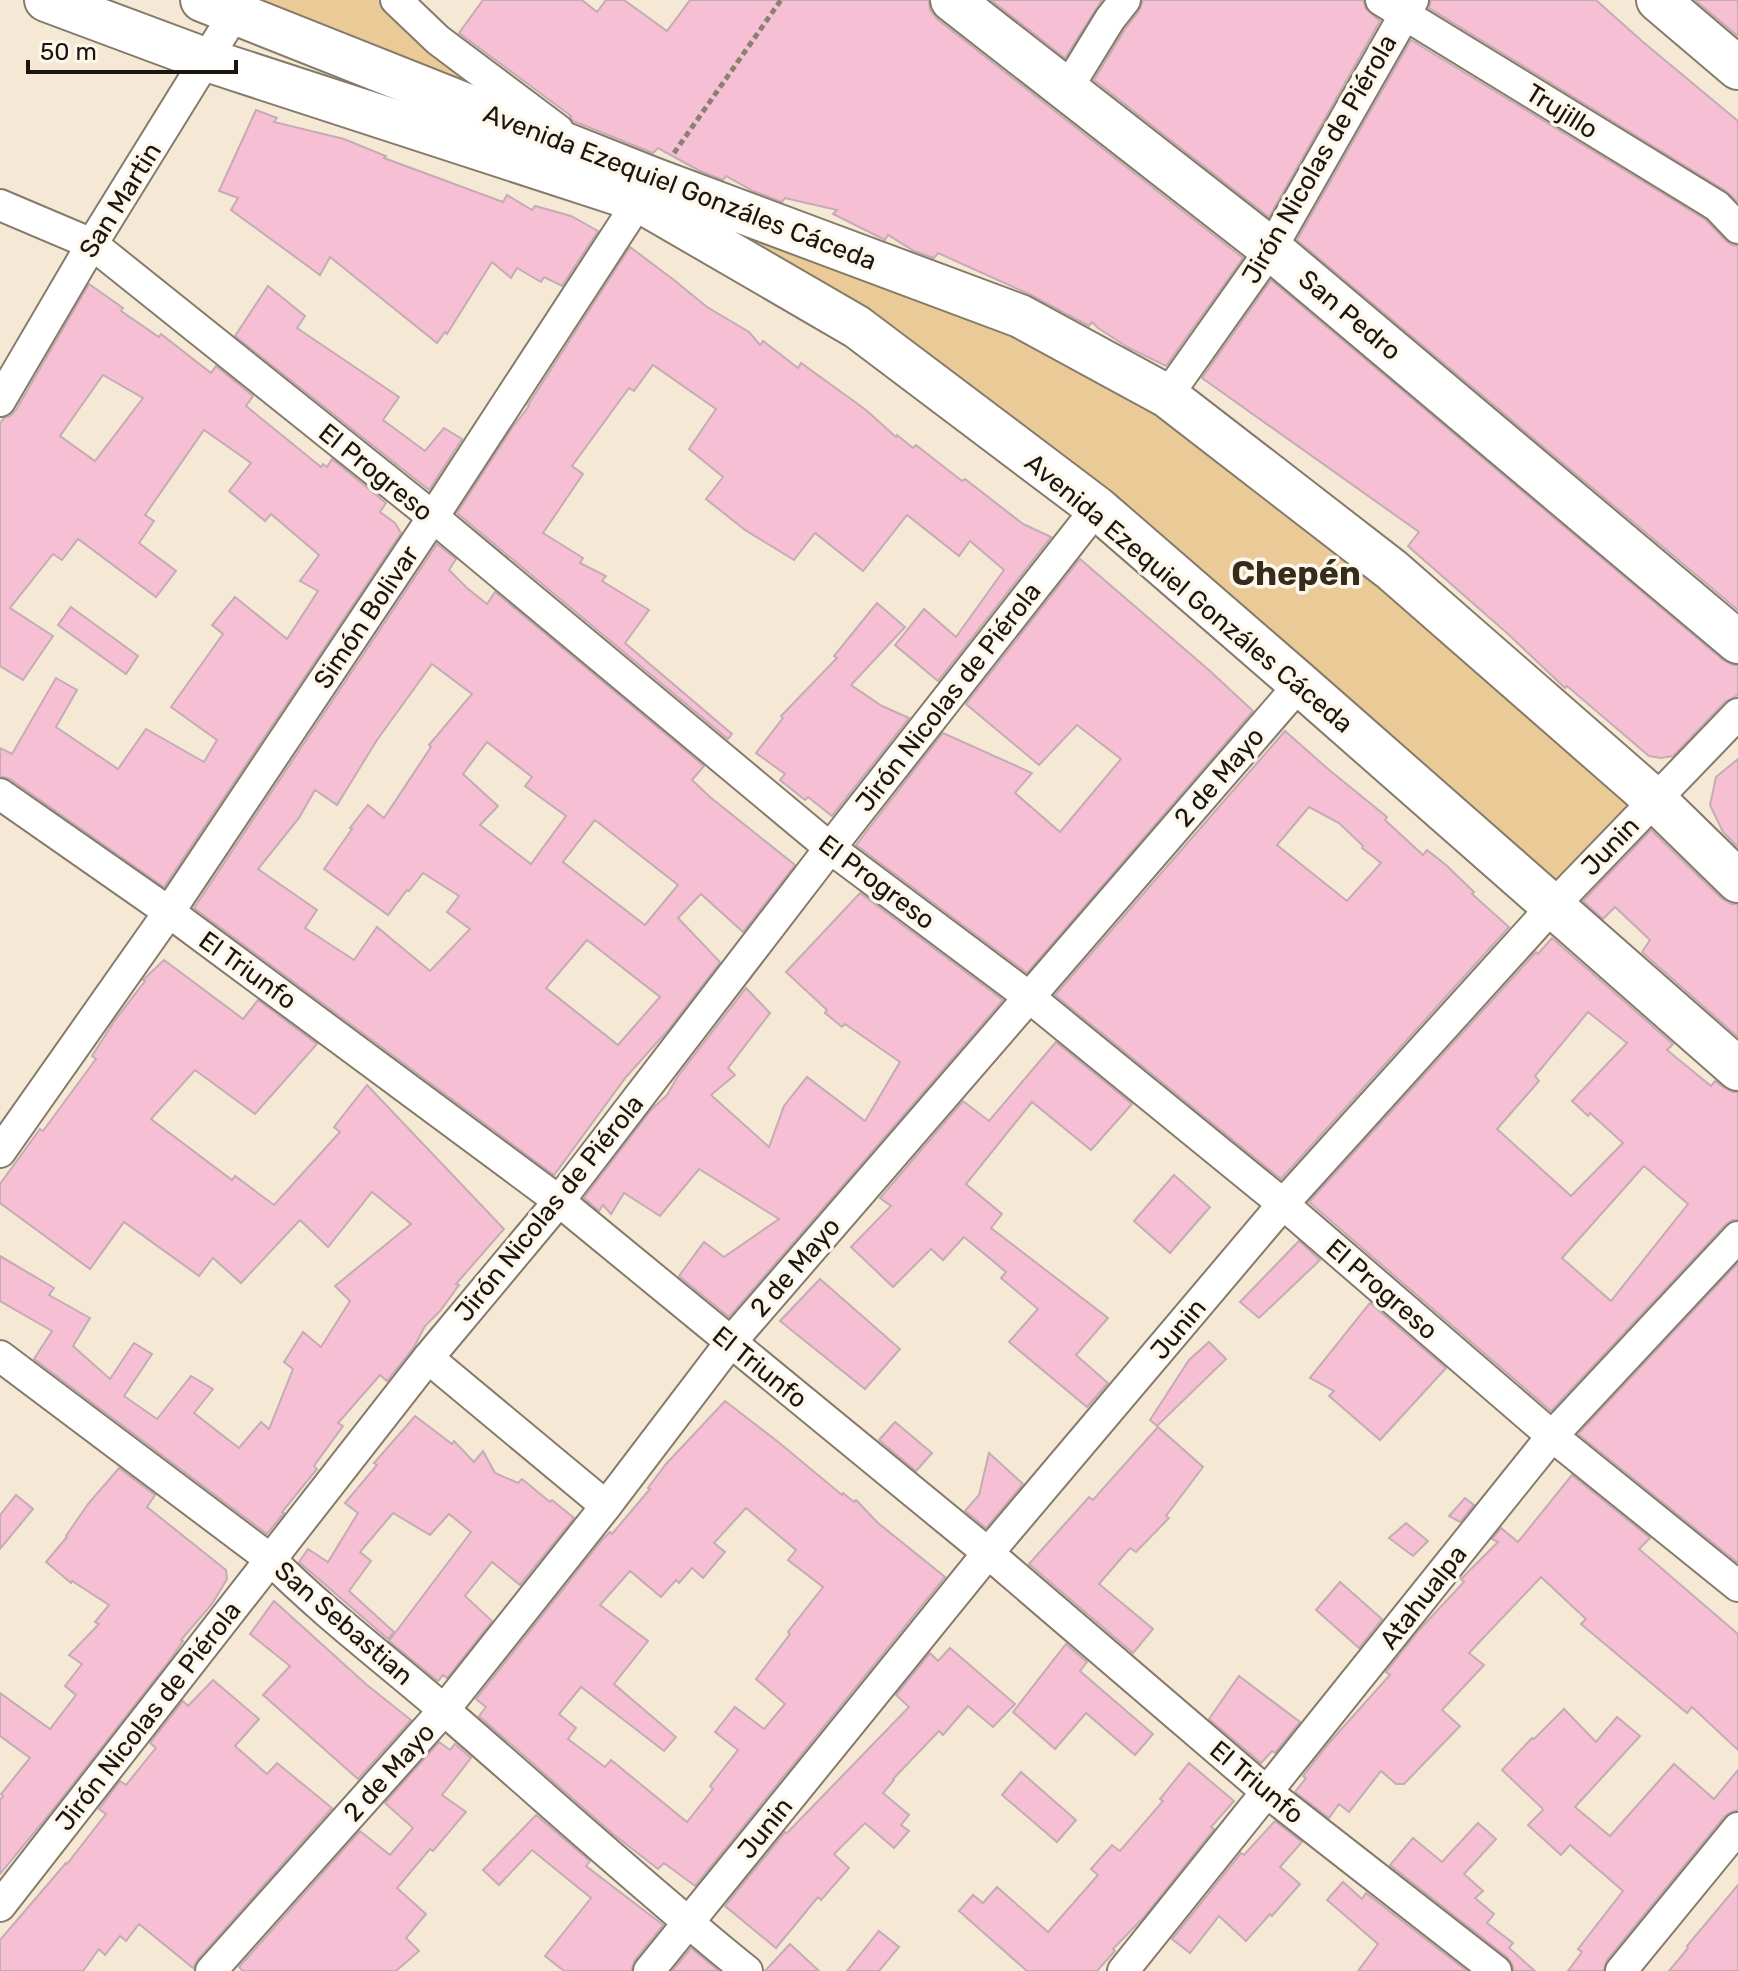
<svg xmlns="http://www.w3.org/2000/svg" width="1738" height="1971" viewBox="0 0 1738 1971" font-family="Rubik,sans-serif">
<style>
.green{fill:#eacb97}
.building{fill:#f7bfd3;stroke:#c4acb4;stroke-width:2;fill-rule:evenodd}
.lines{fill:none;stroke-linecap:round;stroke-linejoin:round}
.street-casing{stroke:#867b6a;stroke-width:34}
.secondary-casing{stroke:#867b6a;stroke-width:46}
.path{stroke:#898173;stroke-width:5;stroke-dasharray:6 4;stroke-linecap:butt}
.street{stroke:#fff;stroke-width:30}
.secondary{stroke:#fff;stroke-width:42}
.labels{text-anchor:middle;stroke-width:7;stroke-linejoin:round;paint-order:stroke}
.street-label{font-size:26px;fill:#1a160f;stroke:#fef7eb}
.district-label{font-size:34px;font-weight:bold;fill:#352c1c;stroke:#fef7eb}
</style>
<rect width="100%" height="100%" fill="#f5e9d5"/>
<g class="green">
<path d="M246 0H378L567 142Z"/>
<path d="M653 179 1167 396 1655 800 1552 907 1300 684Z"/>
</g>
<g class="building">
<path d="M483 0H582L597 12 606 0H624L667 31 690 0H929L930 10 937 19 1243 258 1166 366 1129 348 1098 328 1092 322 1089 326 1031 295 938 253 934 258 914 251 888 235 885 240 833 214 837 210 785 198 782 202 753 191 726 176 723 180 698 170 658 148 653 153 573 121 570 117 571 116 459 33Z"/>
<path d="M991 0H1102L1065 58Z"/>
<path d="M1143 0H1363L1366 9 1380 21 1269 217 1094 80 1125 29 1139 11Z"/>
<path d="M1431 0H1596L1643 42 1738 121V202L1726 191 1429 8Z"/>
<path d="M1695 0H1738V36Z"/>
<path d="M1411 40 1706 220 1726 241 1732 245 1738 246V610L1297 240Z"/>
<path d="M256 110 277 118 274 122 344 139 386 156 384 158 503 202 507 195 532 210 535 206 571 216 598 231 562 286 544 277 541 282 517 268 511 278 492 262 447 334 445 332 437 343 330 257 320 275 231 210 238 198 219 191Z"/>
<path d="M630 247 674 280 707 307 749 332 760 345 763 341 798 368 801 363 866 410 896 437 897 435 913 448 916 445 962 481 965 479 1023 524 1051 537 938 681 895 645 924 609 956 637 1004 570 970 541 959 556 907 515 863 571 815 533 794 560 745 530 706 499 723 477 689 449 716 409 653 365 634 391 629 388 572 466 583 474 543 533 583 558 580 563 606 576 602 581 649 610 625 643 732 734 728 739 457 513 512 428 529 406 528 405Z"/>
<path d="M1271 280 1723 660 1733 665H1738V695L1725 702 1673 756 1661 758 1649 756 1567 686 1565 688 1508 634 1408 546 1419 532 1202 378Z"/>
<path d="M89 284 123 308 121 311 159 337 161 334 211 373 216 366 253 396 246 406 321 467 323 464 327 467 332 459 386 503 380 512 395 523 401 533 164 887 10 779 0 776V748L12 754 56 678 77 690 56 727 118 769 146 729 204 762 217 740 171 707 223 634 212 625 235 597 287 639 318 591 300 581 319 555 271 514 265 521 229 491 251 463 204 430 145 515 154 521 139 543 176 571 156 597 78 539 62 560 53 554 10 608 53 636 23 680 0 666V423L4 418 10 416 16 410ZM103 375 143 398 95 461 60 436Z"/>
<path d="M268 286 305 316 297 328 399 397 383 420 425 451 444 428 462 439 429 490 235 336Z"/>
<path d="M437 544 456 559 449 570 467 588 487 604 495 592 704 766 692 780 710 797 795 865 743 932 701 894 678 918 720 962 669 1029 626 1077 554 1175 194 908ZM432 664 472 694 429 745 431 747 384 818 368 805 350 828 352 829 324 869 388 915 407 890 409 891 423 873 459 896 447 912 470 929 430 971 377 927 354 960 305 928 317 910 258 869 299 818 315 790 337 805 377 740ZM487 742 532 777 525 786 566 816 531 864 480 825 498 806 463 774ZM595 820 678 885 645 925 563 862ZM587 940 660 997 618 1045 546 988Z"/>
<path d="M1080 559 1210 671 1253 711 1027 973 856 845 943 733 1032 773 1015 793 1060 832 1121 759 1077 725 1039 765 966 704Z"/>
<path d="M877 603 905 627 851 685 882 706 909 718 832 816 808 797 805 800 780 780 785 774 756 753 783 718 781 716 837 658 834 656Z"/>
<path d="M71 607 138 656 126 674 58 625Z"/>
<path d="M1285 731 1328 769 1387 817 1385 820 1423 855 1427 850 1446 865 1474 892 1472 894 1509 927 1281 1179 1055 995ZM1309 807 1339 823 1363 846 1362 848 1381 863 1347 901 1277 845Z"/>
<path d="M1738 759V847L1723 832 1710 805 1716 777Z"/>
<path d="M1651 830 1721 898 1731 904H1738V1037L1642 952 1650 940 1615 907 1603 919 1583 901Z"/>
<path d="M860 893 1003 1000 729 1317 679 1276 704 1242 724 1257 779 1219 699 1169 660 1216 624 1193 611 1214 603 1205 599 1211 584 1198 651 1110 667 1095 678 1076 746 988 770 1013 728 1068 735 1075 711 1095 769 1147 784 1106 807 1077 865 1121 900 1062 845 1024 842 1027 825 1013 827 1010 786 972Z"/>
<path d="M1552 938 1673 1044 1667 1050 1711 1086 1715 1081 1723 1087 1733 1092H1738V1220H1732L1725 1225 1551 1411 1309 1202 1536 952 1538 954ZM1588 1012 1627 1043 1572 1101 1588 1116 1590 1113 1623 1143 1571 1196 1497 1129 1539 1081 1535 1076ZM1644 1166 1688 1204 1611 1301 1562 1258Z"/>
<path d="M164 960 243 1019 258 1000 317 1044 255 1114 195 1070 151 1119 232 1180 235 1176 274 1205 340 1132 334 1127 367 1085 504 1229 456 1284 459 1285 440 1311 425 1326 414 1347 387 1381 380 1375 338 1423 343 1426 314 1466 317 1469 282 1512 284 1513 267 1534 34 1359 52 1331 0 1301V1256L54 1288 49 1295 90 1318 73 1346 110 1379 134 1343 152 1354 124 1396 157 1419 191 1376 213 1389 194 1413 239 1448 261 1422 269 1429 293 1369 284 1362 303 1332 321 1347 350 1301 335 1286 411 1224 372 1192 328 1247 300 1220 241 1283 213 1258 199 1276 124 1222 90 1269 0 1203V1184L40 1129 43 1131 96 1059 92 1056 115 1020 145 981 143 980Z"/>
<path d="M1056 1042 1132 1104 1091 1150 1032 1102 966 1184 1002 1214 991 1228 1108 1318 1076 1355 1108 1383 1087 1407 1009 1342 1038 1309 1001 1278 1006 1272 964 1237 943 1260 931 1249 893 1287 851 1247 891 1206 880 1198 963 1101 989 1121Z"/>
<path d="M1174 1175 1210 1207 1170 1253 1134 1221Z"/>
<path d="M1299 1241 1320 1260 1259 1318 1240 1302Z"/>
<path d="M1738 1263V1563L1578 1434Z"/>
<path d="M820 1279 900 1349 865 1389 780 1321Z"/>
<path d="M1370 1303 1446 1368 1380 1440 1329 1396 1334 1391 1310 1378Z"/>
<path d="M1209 1342 1226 1359 1157 1426 1150 1420 1189 1360Z"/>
<path d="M725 1401 777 1441 842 1495 843 1493 854 1502 856 1500 878 1523 945 1577 695 1886 664 1863 658 1869 613 1834 479 1716 486 1707 476 1699 602 1540 610 1532 612 1534 650 1489 648 1488 666 1464ZM746 1508 796 1550 788 1560 823 1587 788 1632 790 1634 756 1679 785 1704 764 1729 735 1707 715 1732 738 1750 710 1786 713 1789 687 1822 611 1760 605 1767 568 1739 576 1728 559 1714 581 1687 664 1751 676 1737 614 1684 648 1641 600 1605 630 1571 661 1597 676 1580 679 1583 692 1568 703 1578 725 1552 714 1543Z"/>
<path d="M415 1416 452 1444 454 1441 474 1462 483 1451 495 1473 518 1483 522 1479 550 1502 552 1500 574 1518 520 1585 492 1562 465 1596 492 1621 447 1678 443 1675 438 1681 389 1641 471 1532 449 1514 430 1535 393 1513 360 1552 371 1561 349 1591 394 1632 388 1639 299 1562 308 1549 328 1562 358 1513 345 1503 377 1465 374 1463Z"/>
<path d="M895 1422 932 1453 916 1471 879 1440Z"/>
<path d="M1158 1427 1203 1467 1166 1516 1169 1518 1136 1552 1130 1548 1099 1584 1153 1629 1133 1653 1029 1564 1089 1497 1093 1500Z"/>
<path d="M989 1453 1023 1484 986 1528 965 1511 979 1495Z"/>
<path d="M119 1468 155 1495 147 1507 226 1570 227 1579 212 1604 181 1640 183 1641 169 1661 47 1817 0 1874V1800L3 1796 1 1794 30 1758 0 1736V1693L50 1729 76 1695 65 1686 82 1664 69 1655 99 1624 95 1622 109 1605 72 1581 71 1583 46 1562 67 1537 66 1536 88 1504Z"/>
<path d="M1572 1475 1650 1538 1639 1549 1738 1634V1750L1692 1707 1687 1713 1581 1624 1586 1619 1541 1577 1469 1653 1484 1665 1442 1710 1460 1726 1404 1784H1396L1381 1771 1349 1812 1339 1804 1329 1818 1295 1792 1306 1778 1303 1776 1329 1743 1390 1675 1386 1672 1419 1630 1464 1582 1461 1579 1498 1542 1492 1539 1501 1528 1518 1542Z"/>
<path d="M16 1495 33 1509 0 1549V1515Z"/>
<path d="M1465 1498 1474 1505 1460 1522 1449 1516Z"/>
<path d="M1406 1523 1428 1541 1413 1556 1389 1538Z"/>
<path d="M1340 1582 1382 1619 1359 1648 1316 1610Z"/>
<path d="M274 1601 367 1685 411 1720 358 1779 263 1695 290 1666 250 1634Z"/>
<path d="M1066 1644 1087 1662 1080 1671 1153 1734 1135 1755 1086 1713 1055 1749 1013 1712Z"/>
<path d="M950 1648 1015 1704 993 1727 968 1706 943 1735 939 1731 893 1779 894 1780 883 1793 909 1815 901 1825 909 1831 894 1848 865 1823 834 1854 849 1868 821 1900 818 1897 776 1948 725 1906 785 1832 787 1833 909 1707 896 1695 930 1653 938 1661Z"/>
<path d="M1239 1676 1300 1722 1275 1753 1272 1751 1261 1763 1209 1719Z"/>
<path d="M213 1680 259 1719 235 1746 267 1774 277 1763 332 1808 198 1959 193 1968 139 1924 126 1941 120 1936 105 1955 99 1949 83 1971H0V1940L66 1863 67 1864 106 1814 99 1809 120 1781 126 1785 156 1748 150 1743 183 1701 188 1706Z"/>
<path d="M1564 1709 1596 1742 1617 1717 1640 1736 1575 1807 1610 1836 1674 1764 1714 1799 1738 1770V1810L1731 1812 1724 1817 1607 1960 1603 1971H1568L1582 1952 1578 1949 1623 1891 1570 1845 1561 1855 1528 1825 1543 1810 1542 1808 1502 1770 1532 1738 1534 1739Z"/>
<path d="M439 1742 450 1750 455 1744 471 1758 442 1795 466 1812 433 1851 430 1849 397 1888 426 1914 406 1938 419 1951 396 1971H243L239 1967 360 1831 390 1855 413 1828 385 1803Z"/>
<path d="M1189 1763 1234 1801 1211 1827 1214 1829 1143 1918 1113 1949 1115 1951 1097 1971H1027L959 1911 973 1895 983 1903 997 1887 1048 1932 1098 1875 1091 1869 1112 1845 1120 1851 1163 1801 1160 1799Z"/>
<path d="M1021 1772 1076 1820 1057 1842 1002 1795Z"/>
<path d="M536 1815 590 1861 586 1866 663 1925 635 1960 631 1971H564L545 1956 591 1898 532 1850 499 1885 483 1870Z"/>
<path d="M1275 1821 1302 1842 1280 1867 1300 1884 1272 1916 1270 1914 1246 1941 1219 1916 1190 1953 1172 1939 1241 1853 1244 1855Z"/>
<path d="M1478 1823 1496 1839 1464 1874 1483 1891 1475 1898 1494 1914 1487 1923 1513 1943 1509 1948 1535 1971H1514L1512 1964 1507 1957 1390 1865 1413 1838 1442 1862Z"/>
<path d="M1343 1882 1362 1899 1366 1893 1467 1971H1358L1378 1944 1327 1900Z"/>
<path d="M1738 1885V1971H1669L1688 1948 1687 1946Z"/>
<path d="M879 1931 899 1947 879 1971H847Z"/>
<path d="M790 1944 819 1971H765Z"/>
<path d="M691 1948 697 1953 719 1971H672Z"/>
</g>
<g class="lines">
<g class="street-casing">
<g id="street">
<path d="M396 0 438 40 558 130"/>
<path d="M1381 0 1717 206 1738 228"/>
<path d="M1067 89 1110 19 1125 0"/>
<path d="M0 205 92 244 433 517 830 848 1029 997 1283 1204 1552 1436 1738 1586"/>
<path d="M1167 396 1271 249 1413 0"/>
<path d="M0 401 92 244 243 0"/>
<path d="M0 794 169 912 559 1201 988 1553 1268 1793 1496 1971"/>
<path d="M0 1152 169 912 433 517 650 184"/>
<path d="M0 1356 270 1559C324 1613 386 1660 444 1710 545 1797 643 1887 747 1971"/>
<path d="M428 1358 606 1506"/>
<path d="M0 1906 428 1358 559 1201 830 848 1097 508"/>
<path d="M211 1971 444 1710 606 1506 730 1343 1300 684"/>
<path d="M649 1971 988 1553 1283 1204 1552 907 1738 714"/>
<path d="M1123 1971 1552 1436 1738 1237"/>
<path d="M1621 1971 1738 1828"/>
</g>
</g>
<g class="secondary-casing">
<g id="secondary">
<path d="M46 0 207 60 640 201 857 327 1097 508 1300 684 1738 1069"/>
<path d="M202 0 653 179 1020 316 1167 396 1392 570 1655 800 1738 881"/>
<path d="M952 0 1271 249 1738 642"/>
<path d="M1658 0 1738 68"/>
</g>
</g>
<path class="path" d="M674 153 781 0"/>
<use href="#street" class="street"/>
<use href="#secondary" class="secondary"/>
</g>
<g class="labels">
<g class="street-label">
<text transform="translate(1562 111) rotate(32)" y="9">Trujillo</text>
<text transform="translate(1319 159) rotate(-60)" y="9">Jirón Nicolas de Piérola</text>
<text transform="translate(680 187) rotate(21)" y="9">Avenida Ezequiel Gonzáles Cáceda</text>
<text transform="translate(120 200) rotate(-58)" y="9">San Martin</text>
<text transform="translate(1350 315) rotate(40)" y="9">San Pedro</text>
<text transform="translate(376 472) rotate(39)" y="9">El Progreso</text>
<text transform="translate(1189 593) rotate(40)" y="9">Avenida Ezequiel Gonzáles Cáceda</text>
<text transform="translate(366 617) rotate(-56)" y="9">Simón Bolivar</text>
<text transform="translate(948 697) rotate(-52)" y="9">Jirón Nicolas de Piérola</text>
<text transform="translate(1219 777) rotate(-49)" y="9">2 de Mayo</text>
<text transform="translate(1610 846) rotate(-46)" y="9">Junin</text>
<text transform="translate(877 882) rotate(37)" y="9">El Progreso</text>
<text transform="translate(248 970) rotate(36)" y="9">El Triunfo</text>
<text transform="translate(549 1208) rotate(-51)" y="9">Jirón Nicolas de Piérola</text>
<text transform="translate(795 1267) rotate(-49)" y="9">2 de Mayo</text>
<text transform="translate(1382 1289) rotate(41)" y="9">El Progreso</text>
<text transform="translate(1178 1329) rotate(-50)" y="9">Junin</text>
<text transform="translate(760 1367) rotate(39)" y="9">El Triunfo</text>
<text transform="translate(1423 1597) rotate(-52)" y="9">Atahualpa</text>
<text transform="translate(344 1623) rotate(41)" y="9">San Sebastian</text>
<text transform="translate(148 1716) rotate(-52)" y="9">Jirón Nicolas de Piérola</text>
<text transform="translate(389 1772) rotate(-48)" y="9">2 de Mayo</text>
<text transform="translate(1257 1782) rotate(40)" y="9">El Triunfo</text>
<text transform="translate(765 1828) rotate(-51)" y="9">Junin</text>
</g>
<g class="district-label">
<text x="1296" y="585">Chepén</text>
</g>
</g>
<path d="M28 60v12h208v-12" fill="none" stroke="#1a160f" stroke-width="4"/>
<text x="40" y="60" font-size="24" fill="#1a160f" stroke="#fef7eb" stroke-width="6" paint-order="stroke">50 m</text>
</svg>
